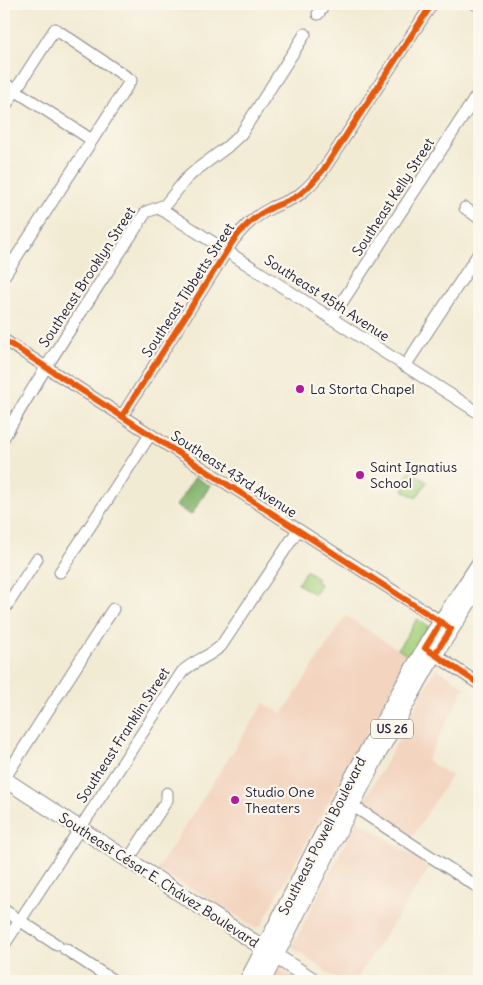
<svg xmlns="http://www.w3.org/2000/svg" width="483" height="985" viewBox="0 0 483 985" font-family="Delius,sans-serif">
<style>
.built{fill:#f3d4bf}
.green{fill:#a7d380;stroke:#647a5e}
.forest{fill:#85b56e;stroke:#546c54}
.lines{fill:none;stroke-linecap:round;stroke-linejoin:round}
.minor-casing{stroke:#8a8688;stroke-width:13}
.major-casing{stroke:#8a8688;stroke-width:17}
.minor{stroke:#fff;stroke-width:11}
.major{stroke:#fff;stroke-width:15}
.cycleway-casing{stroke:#fbf7ec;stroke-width:9}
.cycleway{stroke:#e8590c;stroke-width:6}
.poi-dot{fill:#b5179e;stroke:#fbf7ec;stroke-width:2}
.labels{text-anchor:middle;stroke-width:4.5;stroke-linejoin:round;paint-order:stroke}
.shield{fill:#fbf7ec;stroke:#636270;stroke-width:1}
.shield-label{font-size:12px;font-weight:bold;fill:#22223b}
.street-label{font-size:14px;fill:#22223b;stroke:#fbf7ec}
.poi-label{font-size:14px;fill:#22223b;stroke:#fbf7ec;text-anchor:start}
</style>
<rect width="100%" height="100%" fill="#fbf7ec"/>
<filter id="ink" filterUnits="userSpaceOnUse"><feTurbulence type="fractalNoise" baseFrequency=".02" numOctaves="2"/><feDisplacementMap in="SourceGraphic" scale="10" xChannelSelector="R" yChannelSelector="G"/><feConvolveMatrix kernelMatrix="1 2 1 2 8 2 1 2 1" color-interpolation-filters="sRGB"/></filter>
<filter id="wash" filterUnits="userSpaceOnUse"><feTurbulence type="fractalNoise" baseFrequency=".0096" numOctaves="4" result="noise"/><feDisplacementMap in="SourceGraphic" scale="20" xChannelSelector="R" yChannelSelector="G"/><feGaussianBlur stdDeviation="1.12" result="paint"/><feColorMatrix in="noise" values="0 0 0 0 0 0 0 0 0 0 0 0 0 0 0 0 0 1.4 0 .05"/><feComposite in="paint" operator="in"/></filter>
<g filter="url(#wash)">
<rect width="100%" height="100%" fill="#f2ebd4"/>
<g class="built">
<path d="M346 616 410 657 374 720 282 886 262 925 255 928 209 898 157 870 264 703 282 714Z"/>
<path d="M436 668 465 687 427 760 451 776 413 836 363 803 398 741Z"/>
<path d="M357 820 430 867 355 981H339L292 947Z"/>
<path d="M277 967 299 981H270Z"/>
</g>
<g class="green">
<path d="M410 471 427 482 416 498 404 491 403 482Z"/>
<path d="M306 570 318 578 316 581 320 584 314 594 298 584Z"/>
<path d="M417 619 429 627 410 657 398 649Z"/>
</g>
<path class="forest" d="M195 477 210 486 191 515 176 506Z"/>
</g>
<g filter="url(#ink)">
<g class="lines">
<g class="minor-casing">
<g id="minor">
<path d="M475 4 479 6"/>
<path d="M318 14 325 4"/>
<path d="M4 83 92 140"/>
<path d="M4 108 55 29 131 80 4 276"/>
<path d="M157 208 164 211 479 413"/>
<path d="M465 208 479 218"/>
<path d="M331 319 479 92"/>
<path d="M4 340 448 626"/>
<path d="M405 366 479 253"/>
<path d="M122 416 233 241C243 227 255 216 271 208 281 203 291 201 300 194 309 187 317 178 324 169L432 4"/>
<path d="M4 437C48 360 98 287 146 212L165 205 186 179 196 170 227 147 241 134 305 34"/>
<path d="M60 572 150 435"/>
<path d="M4 610 37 559"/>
<path d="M428 650 479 684"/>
<path d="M4 779 113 609"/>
<path d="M347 802 479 888"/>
<path d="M128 860 167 800V793"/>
<path d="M4 910 57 945"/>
<path d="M4 945 182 672C193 661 209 657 221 646L298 530"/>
<path d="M65 949 114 981"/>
</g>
</g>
<g class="major-casing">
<g id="major">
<path d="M4 779 314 981"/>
<path d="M247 981 341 798 401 689 429 640 479 564"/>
<path d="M263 981 377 756 427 667 479 586"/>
</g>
</g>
<use href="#minor" class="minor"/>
<use href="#major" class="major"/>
<g class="cycleway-casing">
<g id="cycleway">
<path d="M4 340 451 629 435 654"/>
<path d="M122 416 233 241C243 227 255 216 271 208 281 203 291 201 300 194 309 187 317 178 324 169L432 4"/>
<path d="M441 622 425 648 479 684"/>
</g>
</g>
<use href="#cycleway" class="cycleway"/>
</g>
</g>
<g class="poi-dot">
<circle cx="300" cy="389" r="5"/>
<circle cx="360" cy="475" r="5"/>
<circle cx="235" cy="800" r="5"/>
</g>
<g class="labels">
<rect class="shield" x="371" y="719.5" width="42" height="19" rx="4"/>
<g class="shield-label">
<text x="392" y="733">US 26</text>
</g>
<g class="street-label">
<text transform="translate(393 197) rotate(-57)" y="5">Southeast Kelly Street</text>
<text transform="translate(87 277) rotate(-57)" y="5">Southeast Brooklyn Street</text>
<text transform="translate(188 290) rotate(-57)" y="5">Southeast Tibbetts Street</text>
<text transform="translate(327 298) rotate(33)" y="5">Southeast 45th Avenue</text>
<text transform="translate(234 474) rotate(33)" y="5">Southeast 43rd Avenue</text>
<text transform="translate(123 735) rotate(-57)" y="5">Southeast Franklin Street</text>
<text transform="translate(322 836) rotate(-63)" y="5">Southeast Powell Boulevard</text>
<text transform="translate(159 880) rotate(33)" y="5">Southeast César E. Chávez Boulevard</text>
</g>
<g class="poi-label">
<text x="310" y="394">La Storta Chapel</text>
<text x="370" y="472">Saint Ignatius<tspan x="370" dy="16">School</tspan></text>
<text x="245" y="797">Studio One<tspan x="245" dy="16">Theaters</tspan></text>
</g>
</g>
<rect width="483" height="985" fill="none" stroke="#fbf7ec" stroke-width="20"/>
</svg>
